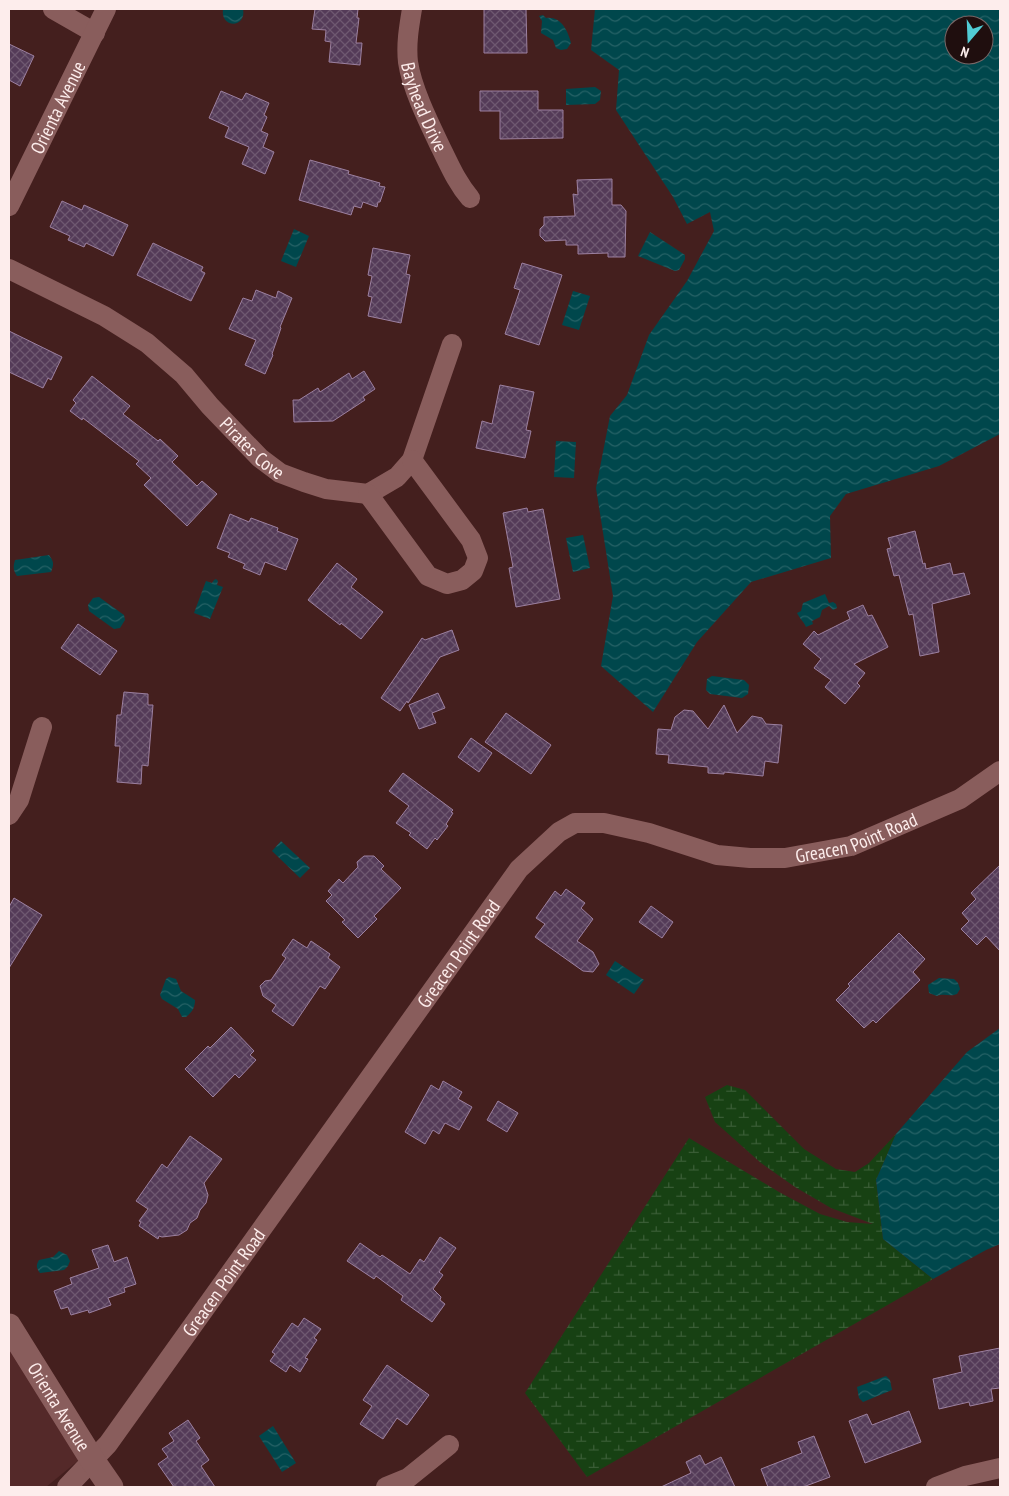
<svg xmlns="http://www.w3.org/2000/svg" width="1009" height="1496" viewBox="0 0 1009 1496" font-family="'PT Sans Narrow',sans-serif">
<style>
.built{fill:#542929}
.wetland{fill:url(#wetland-marsh)}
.water{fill:url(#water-waves);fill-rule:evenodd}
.building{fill:url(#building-cross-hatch);stroke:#9c80a0}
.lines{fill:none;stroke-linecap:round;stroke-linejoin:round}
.minor{stroke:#895d5c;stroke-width:20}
.tertiary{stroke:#895d5c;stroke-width:25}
.labels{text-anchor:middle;stroke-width:4;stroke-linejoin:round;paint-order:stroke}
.street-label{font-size:19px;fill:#fdedec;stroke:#1f0e0e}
</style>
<defs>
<pattern id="wetland-marsh" width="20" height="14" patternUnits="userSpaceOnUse" patternTransform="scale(1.25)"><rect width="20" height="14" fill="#174113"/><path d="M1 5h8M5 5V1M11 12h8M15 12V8" fill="none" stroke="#3a5d36"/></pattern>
<pattern id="water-waves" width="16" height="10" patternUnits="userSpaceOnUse" patternTransform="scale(1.25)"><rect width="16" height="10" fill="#00474c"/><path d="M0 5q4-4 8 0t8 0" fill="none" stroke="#266266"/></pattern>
<pattern id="building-cross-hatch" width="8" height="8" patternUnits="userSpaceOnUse" patternTransform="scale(1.25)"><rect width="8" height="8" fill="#543b58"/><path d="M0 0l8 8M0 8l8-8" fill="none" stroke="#6e5870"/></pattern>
</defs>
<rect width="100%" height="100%" fill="#441f1e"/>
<path class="built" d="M9 1341 79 1460 46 1487H9Z"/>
<path class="wetland" d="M727 1085 745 1090 804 1149 836 1169 855 1172 869 1163 896 1134 876 1180 883 1239 933 1279 587 1477 525 1393 689 1138 779 1192 820 1214 847 1222 873 1224 831 1208 795 1187 761 1163 715 1122 705 1097Z"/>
<g class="water">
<path d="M223 9H243C247 28 220 29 223 9Z"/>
<path d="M595 9H1000V434L939 466 846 494 830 516 831 558 751 582 697 642 653 712 601 666 613 596 596 488 610 416 627 395 649 335 687 281 714 231 710 212 687 224 673 197 616 110 619 70 591 50ZM954 25H984V55H954Z"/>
<path d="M543 15 546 18C561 16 568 31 571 43L567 49 561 50 556 48 553 40 541 33 542 21 539 16Z"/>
<path d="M595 87 601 91 600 100 595 104 566 105V89Z"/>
<path d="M294 229 309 236 296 267 281 261Z"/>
<path d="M650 232 685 255V259L679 270 675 271 638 256Z"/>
<path d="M573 291 590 296 579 330 562 325Z"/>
<path d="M556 441 576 442 574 478 554 477Z"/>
<path d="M583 535 590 568 573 572 566 538Z"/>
<path d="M49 555C54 562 54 564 51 572L17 576C13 570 13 567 15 560Z"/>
<path d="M216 579 218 581 217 585 223 587 210 619 194 613 206 581 212 583 214 580Z"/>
<path d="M825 594 829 603 833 602 836 604 837 608 833 610 829 606 822 610 820 617 812 621 813 624 806 627C804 622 800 619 797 613L801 611 803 603Z"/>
<path d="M99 597 124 615 125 620 120 628 114 629 89 611 88 605 93 598Z"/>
<path d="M712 676 744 680 749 685 748 694 742 698 710 694 706 690 707 679Z"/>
<path d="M281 841 310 868 300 878 272 851Z"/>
<path d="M615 961 644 980 634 994 606 975Z"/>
<path d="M169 977 176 979 181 991 195 1000C195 1008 192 1012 186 1017H182L178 1009 162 999 160 995 166 979Z"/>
<path d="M939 978 954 979 958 983 960 989 957 994C950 997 944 993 937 996L929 993 928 985Z"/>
<path d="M1000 1028V1244L986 1250 933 1279 883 1239 876 1180 896 1134 967 1052Z"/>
<path d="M59 1251 67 1255 70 1261 68 1266 64 1270 40 1273C36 1268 36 1265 39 1260L53 1257Z"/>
<path d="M886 1376 890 1380 892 1390 863 1402 859 1398 857 1387Z"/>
<path d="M273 1426 296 1463 282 1472 259 1436Z"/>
</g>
<g class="building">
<path d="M315 9H358L357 18H359L356 43H362L360 65 329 62 331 42 325 41 326 30 312 29Z"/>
<path d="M484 9H526L527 53H484Z"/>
<path d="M9 44 34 56 20 86 9 80Z"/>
<path d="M221 91 242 100 246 93 269 103 264 115 267 117 261 131 268 134 263 147 274 152 265 174 242 164 249 147 225 137 229 127 209 118Z"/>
<path d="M480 91H538V110H563V138L500 139V111H480Z"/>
<path d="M310 160 349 171 348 174 380 183 379 186 385 187 380 202H378L377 207 363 202 361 208 354 206 351 215 299 200Z"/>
<path d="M612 179V205H621L626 211 625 257H608V253L578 254V245H566V240L545 241 540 236V229L544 225V217L575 216 573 194 578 195 577 180Z"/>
<path d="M62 201 82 210 84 205 128 225 113 256 86 243 84 247 68 240 70 236 50 227Z"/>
<path d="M153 243 203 267 201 271 205 273 191 301 137 275Z"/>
<path d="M373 248 410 255 406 274 410 275 401 323 368 316 372 297 368 296 372 276 368 275Z"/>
<path d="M522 263 562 275 539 345 505 334 520 290 514 288Z"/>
<path d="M256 290 276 298 278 291 292 298 280 327 281 328 272 354 273 355 265 374 245 365 256 340 229 329 243 298 252 301Z"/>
<path d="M9 331 62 357 51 380 48 378 43 388 9 372Z"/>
<path d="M364 371 375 389 363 397 365 400 333 421 294 422 293 400H299L318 388 320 392 349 373 352 379Z"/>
<path d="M92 376 130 406 123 414 158 441 160 439 178 456 172 462 197 486 202 481 217 494 187 526 144 485 151 478 136 464 139 461 83 418 82 420 70 411 76 403 73 400Z"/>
<path d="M500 385 534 392 526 430 531 431 525 458 476 448 482 421 492 424Z"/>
<path d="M527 508 528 512 543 509 560 599 516 607 509 568 513 567 503 513Z"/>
<path d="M230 514 249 522 251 518 278 528 277 531 298 539 286 570 265 562 260 575 243 568 245 564 228 557 230 553 217 548Z"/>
<path d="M915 531 923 564 925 563 926 569 950 563 953 575 964 573 970 594 932 604 939 652 920 656 913 614 909 615 899 575 894 576 887 549 891 548 888 538Z"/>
<path d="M337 563 357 579 351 587 383 612 361 639 341 623 340 625 308 600Z"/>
<path d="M863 605 868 616 872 615 888 647 854 664 865 673 857 683 860 686 845 704 825 687 831 680 814 668 821 659 803 644 814 631 818 635 850 619 847 612Z"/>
<path d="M78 624 117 651 100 675 61 648Z"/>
<path d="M452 630 459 650 440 657 408 703 407 701 400 711 381 698 422 638 425 640Z"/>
<path d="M124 692 148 694V705H153L148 766 142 765 141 784 117 782 120 746H115L117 715H121Z"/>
<path d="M438 693 445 708 432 713 436 723 419 729 409 705Z"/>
<path d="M724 705 737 733 752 716 762 718 766 724 782 725 778 763 765 761 763 776 724 772V774L708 773V767L668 763 669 755 656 754 658 729 671 730 675 717 684 710 693 711 708 729Z"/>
<path d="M506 713 551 745 531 774 485 742Z"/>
<path d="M471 738 492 753 479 772 458 757Z"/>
<path d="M403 773 453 810 451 812 453 813 446 824 448 826 437 840 435 838 427 849 409 835 411 833 396 823 409 806 389 791Z"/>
<path d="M364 856H374L384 866 381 869 401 888 374 916 377 919 358 938 342 922 345 920 326 901 332 895 328 891 339 879 343 883 358 867 357 862Z"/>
<path d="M1000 865V951L986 936 977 945 961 929 969 921 962 913 976 899 971 893Z"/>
<path d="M566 889 585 903 581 908 593 919 577 941 593 952 599 964 593 972 583 971 535 937 545 924 536 918 555 891 561 896Z"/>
<path d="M14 898 42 915 9 968V907Z"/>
<path d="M651 906 673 922 662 938 639 922Z"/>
<path d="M899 933 925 959 913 972 920 980 876 1023 873 1020 864 1028 836 1000 850 986 848 984Z"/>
<path d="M293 939 307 948 311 941 330 954 328 958 340 967 325 989 320 986 293 1026 272 1011 276 1005 263 996 260 986 265 981 271 980 286 958 282 955Z"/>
<path d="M231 1027 254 1051 250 1055 256 1060 239 1078 235 1074 213 1097 185 1069 208 1046 210 1048Z"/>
<path d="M443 1081 462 1092 458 1099 472 1107 459 1130 445 1123 439 1134 433 1130 425 1144 405 1132 431 1085 439 1090Z"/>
<path d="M498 1101 518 1113 507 1132 487 1120Z"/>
<path d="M190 1136 222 1159 204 1183 208 1195 206 1203 200 1210 197 1218 190 1223 187 1230 179 1235 162 1237 159 1236 158 1239 139 1226 141 1222 139 1221 148 1209 136 1201 162 1164 167 1168Z"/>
<path d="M440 1237 456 1248 439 1272 443 1275 433 1289 441 1297 440 1300 445 1304 432 1322 401 1300 403 1296 376 1276 374 1279 347 1261 360 1243 380 1257 382 1255 410 1274 420 1259 424 1262Z"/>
<path d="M108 1245 114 1262 127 1257 136 1284 124 1288 125 1292 108 1298 111 1305 89 1313 88 1310 71 1315 68 1307 61 1309 54 1291 72 1284 70 1278 99 1268 92 1250Z"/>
<path d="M304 1318 321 1329 314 1338 317 1340 305 1358 308 1359 300 1372 290 1365 286 1372 270 1361 275 1354 272 1352 292 1323 298 1327Z"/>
<path d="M1000 1348V1388L991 1389 993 1401 970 1406 969 1402 939 1409 933 1379 962 1372 959 1356Z"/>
<path d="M387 1365 429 1395 407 1425 397 1418 383 1439 360 1424 372 1406 363 1400Z"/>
<path d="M909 1411 921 1442 865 1463 849 1421 867 1414 872 1425Z"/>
<path d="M188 1420 200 1438 196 1441 209 1460 201 1466 215 1487H174L158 1464 168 1457 162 1449 174 1441 169 1433Z"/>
<path d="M814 1436 830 1477 803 1487H768L761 1469 802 1453 798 1442Z"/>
<path d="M700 1455 705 1465 721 1457 735 1487H661L691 1473 686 1462Z"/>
</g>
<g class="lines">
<g class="minor">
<path d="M53 9 95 33"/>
<path id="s1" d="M412 9C409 27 406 44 408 62 412 89 429 123 441 148 450 166 457 183 470 198"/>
<path id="s2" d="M9 206 106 9"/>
<path id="s3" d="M9 269 104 316 147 343 184 375 210 406 260 458 280 473 304 482 326 489 368 494 397 477 412 460 452 344"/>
<path d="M368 494 428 576 447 584 462 580 473 571 478 558 471 540 412 460"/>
<path d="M9 815 19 800 42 727"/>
<path id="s4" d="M67 1487 108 1444 519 869 559 832 575 823H604L649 833 717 855 750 858H785L851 846 960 799 1000 771"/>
<path d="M386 1487 408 1478 449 1445"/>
<path d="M936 1487 965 1476 1000 1468"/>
</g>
<path class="tertiary" id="s5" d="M9 1326 93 1461 111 1487"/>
</g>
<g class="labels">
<g class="street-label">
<text dy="7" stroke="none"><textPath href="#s1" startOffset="101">Bayhead Drive</textPath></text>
<text dy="7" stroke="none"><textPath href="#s2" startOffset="110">Orienta Avenue</textPath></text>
<text dy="7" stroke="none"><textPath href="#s3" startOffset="306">Pirates Cove</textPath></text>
<text dy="7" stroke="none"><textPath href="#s4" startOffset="1128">Greacen Point Road</textPath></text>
<text dy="7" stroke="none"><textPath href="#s4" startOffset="662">Greacen Point Road</textPath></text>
<text dy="7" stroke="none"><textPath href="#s4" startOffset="258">Greacen Point Road</textPath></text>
<text dy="7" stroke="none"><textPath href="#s5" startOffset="95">Orienta Avenue</textPath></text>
</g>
</g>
<rect width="1009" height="1496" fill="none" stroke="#fdedec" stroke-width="20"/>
<g transform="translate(969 40) rotate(199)"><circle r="24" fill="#1f0e0e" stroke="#786767"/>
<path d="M0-4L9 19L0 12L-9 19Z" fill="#51ccd5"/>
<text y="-8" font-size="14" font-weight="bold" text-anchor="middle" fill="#fdedec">N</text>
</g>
</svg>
